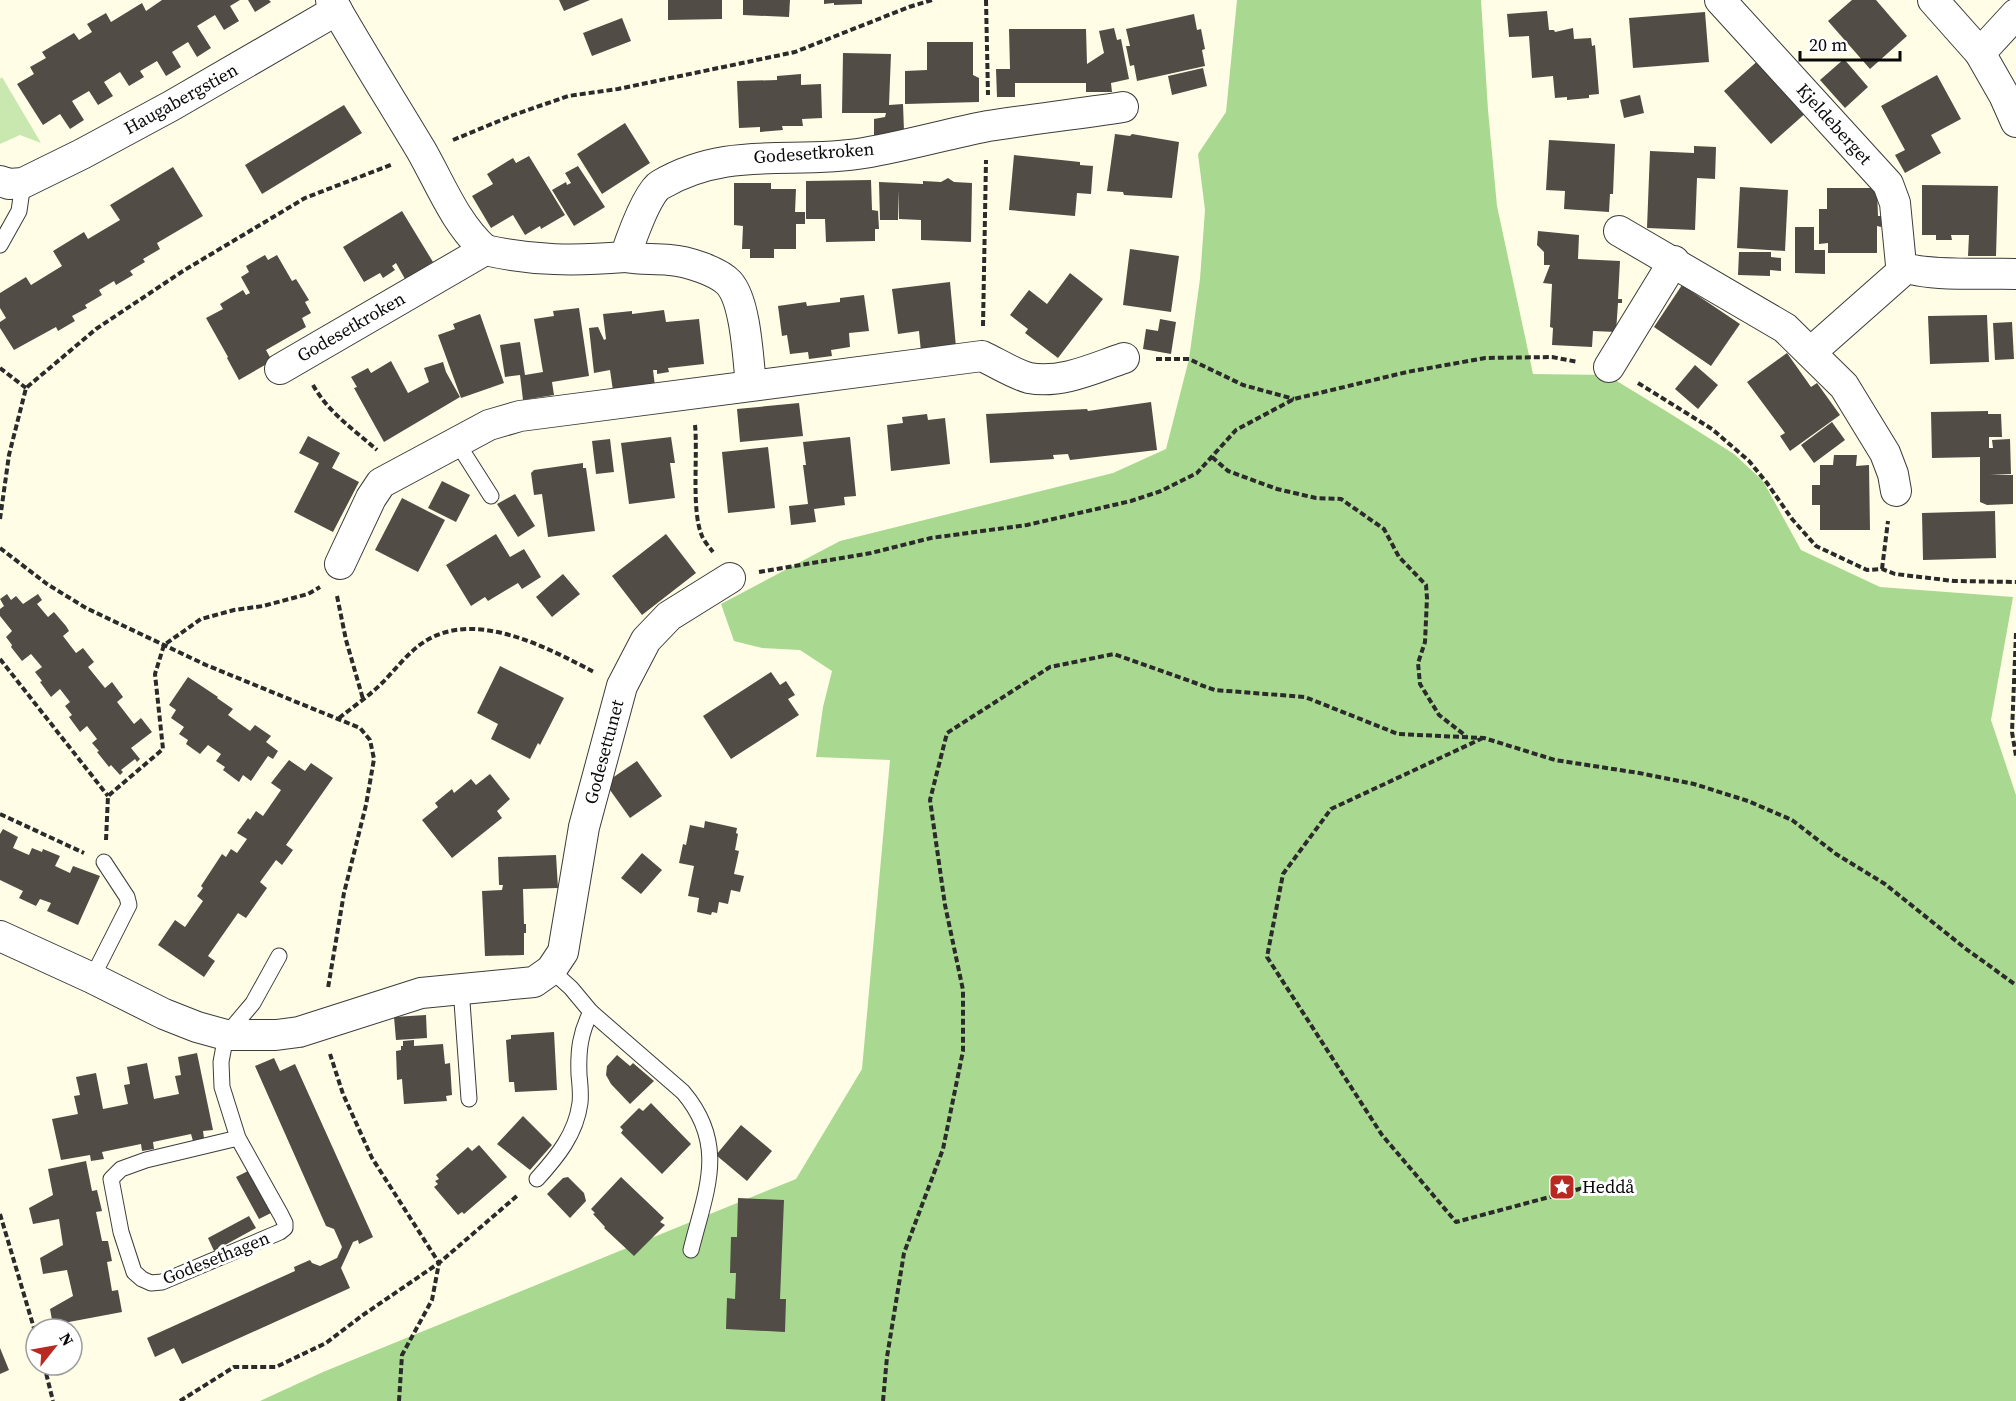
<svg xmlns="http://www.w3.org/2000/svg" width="2016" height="1401" viewBox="0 0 2016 1401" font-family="'Source Serif 4',serif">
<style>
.green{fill:#c8e8b0}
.forest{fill:#a9d990}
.building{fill:#524c46}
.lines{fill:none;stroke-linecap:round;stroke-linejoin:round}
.service-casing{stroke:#3c3c3c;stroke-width:17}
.minor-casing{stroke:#3c3c3c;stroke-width:32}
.path{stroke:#2b2b2b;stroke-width:4;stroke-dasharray:6 3;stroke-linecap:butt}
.service{stroke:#fff;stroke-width:15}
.minor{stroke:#fff;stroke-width:30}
.labels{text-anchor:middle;stroke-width:6;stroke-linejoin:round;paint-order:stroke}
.street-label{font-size:18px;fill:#090909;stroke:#fff}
.poi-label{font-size:18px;fill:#090909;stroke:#fff;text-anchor:start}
</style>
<rect width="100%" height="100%" fill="#fffde6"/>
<path class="green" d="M2 77 41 143 20 135 0 144V79Z"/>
<path class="forest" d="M1237 0H1481L1488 110 1497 206 1533 374 1607 375 1674 416 1734 454 1763 481 1801 550 1880 587 2013 597 1991 720 2016 795V1401H260L323 1372 796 1179 862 1069 890 760 816 757 823 707 832 671 800 650 762 648 734 641 721 604 840 541 1113 473 1166 449 1189 359 1200 279 1205 210 1198 154 1226 112Z"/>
<g class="building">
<path d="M162 0H240L230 6 239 21 224 30 215 15 197 26 211 48 197 57 188 42 172 52 181 67 166 76 157 61 140 71 144 77 129 86 120 72 104 82 113 96 98 105 89 91 72 101 84 120 70 129 60 114 43 125 17 84 34 74 30 67 46 58 42 52 74 33 79 40 92 32 87 24 106 13 111 22 142 3 146 11Z"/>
<path d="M248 0H269L271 2 255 12Z"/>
<path d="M559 0H590L564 11Z"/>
<path d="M668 0H722V19L668 20Z"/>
<path d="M743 0H790L789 17 743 15Z"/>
<path d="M824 0H862V4L834 5V3L824 4Z"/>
<path d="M1852 0H1876L1907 36 1870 69 1828 21Z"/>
<path d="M1547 11 1549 30H1554L1555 32 1573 28 1574 39 1591 38 1592 46 1595 45 1599 94 1589 95V98L1567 100V97L1555 98 1553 76 1532 78 1529 36 1509 37 1507 14Z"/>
<path d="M1705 12 1709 62 1633 68 1629 18Z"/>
<path d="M1194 14 1197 30 1201 29 1205 49 1202 50 1205 66 1137 81 1134 65 1130 66 1126 46H1130L1126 29Z"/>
<path d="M622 18 631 41 592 56 583 33Z"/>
<path d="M1114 28 1117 40 1121 39 1129 79 1111 83 1112 92H1086V83H1015V97H997L996 69H1010L1009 29H1086L1087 64 1104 53 1099 31Z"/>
<path d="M927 42H973V75L979 78V102L905 104V71L927 70Z"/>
<path d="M843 53 891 54 889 105 903 104 904 131 874 137V119L885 117 886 113H842Z"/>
<path d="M1761 58 1808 111 1771 144 1724 91Z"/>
<path d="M1844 59 1868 87 1845 108 1820 80Z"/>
<path d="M1203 68 1207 86 1172 95 1168 76Z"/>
<path d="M801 74V85L821 84 822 118 802 119 803 126H782L783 130 760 132V127L739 128 737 81 777 80V76Z"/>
<path d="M1937 75 1961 119 1931 135 1941 153 1905 173 1895 155 1905 150 1881 106Z"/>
<path d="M1640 95 1644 113 1624 118 1620 100Z"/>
<path d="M344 105 362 133 262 194 245 165Z"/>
<path d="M625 123 650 163 602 194 577 154Z"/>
<path d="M1115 134 1130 136 1132 134 1179 142 1172 198 1124 195 1123 192 1107 191Z"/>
<path d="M1549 140 1615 144 1613 194H1610L1609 212 1564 209 1565 191 1546 190Z"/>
<path d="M1694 146 1716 147 1715 179 1697 178 1695 230 1647 228 1650 151 1694 153Z"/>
<path d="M1014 155 1080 162V165L1093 166 1091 194 1077 193 1075 216 1009 210Z"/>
<path d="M529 156 565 215 541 229 540 226 525 235 513 215 491 228 472 196 493 184 487 174 513 158 516 163Z"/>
<path d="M578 166 605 207 574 226 552 190 566 182 567 185 571 183 565 173Z"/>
<path d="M173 167 203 216 157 243 160 249 143 259 145 262 130 271 133 275 116 285 114 281 99 290 102 295 85 305 87 308 72 316 75 321 58 331 56 327 14 350 0 328V322L6 318 0 308V293L26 277 31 285 62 266 53 251 84 232 88 239 120 220 110 205Z"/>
<path d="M948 178 954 182 972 183 971 242 921 240V220L899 219V190L898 220H880L879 182 923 184V181L941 182Z"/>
<path d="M871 180 872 210 878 211 879 229H875V241L826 242 825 219H806V181Z"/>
<path d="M734 183H771V189H796L795 212H805V224H796V249H774V258H750V249H742L743 226 734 225Z"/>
<path d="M1922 185 1998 186 1996 256H1968L1969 235H1951L1952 240H1936V235H1922Z"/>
<path d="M1740 187 1788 190 1785 251 1737 248Z"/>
<path d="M1827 188H1877L1878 216H1881V227L1877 226V253H1828V243L1819 244V209H1827Z"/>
<path d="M402 211 433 262 405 279 396 263 392 266 395 270 383 278 380 273 364 282 343 247Z"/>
<path d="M1795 227H1814V250H1825V274L1795 273Z"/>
<path d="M1538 231 1579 235 1578 259 1620 261 1618 299H1622V303H1618L1616 332 1593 331 1592 347 1552 345 1553 328 1550 327 1552 284 1543 283 1550 265H1544V252L1537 245Z"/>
<path d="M1130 249 1179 256 1171 312 1123 305Z"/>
<path d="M1739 252H1771V257L1781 258V271L1770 270V276L1738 275Z"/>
<path d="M265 255 268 260 277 255 292 281 296 279 309 300 305 302 311 313 302 318 306 327 266 350 272 361 239 380 227 358 228 357 206 318 223 309 220 304 243 290 246 295 250 293 241 277 249 272 246 266Z"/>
<path d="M1070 273 1103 299 1058 358 1025 333 1028 329 1010 315 1029 290 1047 304Z"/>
<path d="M950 282 956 347 921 352 919 331 898 334 892 289Z"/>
<path d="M1682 285 1740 324 1711 366 1654 327Z"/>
<path d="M864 295 869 331 849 333 850 347 831 350 832 356 809 359 808 352 790 354 787 335 782 336 778 306 806 302 807 306 840 302V298Z"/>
<path d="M579 308 589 376 552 382 554 395 523 400 520 375 505 377 500 345 520 342 525 375 543 372 534 319 554 316 553 311Z"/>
<path d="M664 310 666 322 699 319 704 364 668 368 669 372 657 374V370H653L655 386 613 391 610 370 594 373 589 328 598 327 604 340 606 339 603 314 632 311V314Z"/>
<path d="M480 314 504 383 461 398 438 335 455 329 453 324Z"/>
<path d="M1987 315 1989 362 1930 364 1928 316Z"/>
<path d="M1160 319 1176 322 1171 354 1143 349 1146 329 1158 331Z"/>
<path d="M2012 322 2014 359 1995 360 1993 323Z"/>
<path d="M1787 353 1811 387 1817 383 1840 415 1790 451 1780 436 1785 433 1747 382Z"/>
<path d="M391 361 408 393 429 382 424 368 443 362 446 372 460 397 384 442 354 388 357 387 351 377 368 368 371 373Z"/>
<path d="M1695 365 1718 385 1698 409 1675 389Z"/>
<path d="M1151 402 1157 450 1070 460 1068 454 1053 455 1054 459 990 463 986 414 1087 409 1088 411Z"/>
<path d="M799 403 803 436 740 442 737 409Z"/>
<path d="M1988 411V414H2001L2002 437H1989V448H1993L1992 440 2010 439 2011 474 1990 475H2013V504L1987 505 1980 502V457L1932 458 1931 412Z"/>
<path d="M927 414 928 420 945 418 950 464 891 471 887 425 903 423 902 417Z"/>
<path d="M1832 422 1845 440 1814 463 1801 445Z"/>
<path d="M308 436 340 453 332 468 359 482 333 532 294 512 319 463 299 453Z"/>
<path d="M671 437 675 463H670L675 498 629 504 621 443Z"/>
<path d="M850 437 856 496 844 497 845 505 814 509 816 522 791 525 789 506 808 504 803 465H806L803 442Z"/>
<path d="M610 439 614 472 596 474 592 441Z"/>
<path d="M768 447 775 508 728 513 722 452Z"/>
<path d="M1834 455H1857L1856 466 1869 465 1870 530H1820V505H1812V485H1820V465H1833Z"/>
<path d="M583 463V468H586L595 531 548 537 542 494 534 495 531 473 534 470Z"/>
<path d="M442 481 470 495 456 522 428 508Z"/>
<path d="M515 494 535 526 518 537 497 504Z"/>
<path d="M402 498 445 520 418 572 375 550Z"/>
<path d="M1995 511 1996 558 1923 560 1922 513Z"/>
<path d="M496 534 510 557 524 549 541 577 522 589 518 583 488 601 485 597 471 606 446 565Z"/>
<path d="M666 534 696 573 642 615 612 576Z"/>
<path d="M563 574 580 594 552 617 536 597Z"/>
<path d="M7 594 11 600 16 596 23 604 38 594 42 600 37 604 48 617 54 612 66 626 69 631 63 636 76 653 83 648 94 662 88 667 105 688 112 682 123 697 117 702 134 724 141 718 152 732 131 748 140 759 137 762 135 759 121 770 123 772 120 775 111 765 109 767 97 752 99 751 92 743 97 739 87 726 80 732 69 717 72 715 65 706 70 702 60 689 51 697 40 682 42 681 35 672 42 667 31 654 22 661 11 647 12 645 6 637 12 631 0 616V609L4 606 0 599Z"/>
<path d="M500 666 564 698 540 745 538 743 530 759 491 739 498 724 477 713Z"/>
<path d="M771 672 780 685 786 681 795 695 788 699 799 715 731 759 703 716Z"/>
<path d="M188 677 218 697 217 698 233 709 228 715 250 731 255 725 271 736 266 742 278 751 273 759 268 756 251 781 243 775 239 782 223 770 225 767 216 761 221 754 208 745 200 754 186 744 188 740 179 734 184 727 171 718 176 710 169 705Z"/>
<path d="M289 760 305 771 311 763 333 778 286 845 293 850 282 865 276 860 260 882 267 888 246 918 238 913 208 956 215 961 204 977 158 945 175 920 185 927 203 901 197 896 203 888 201 886 222 854 226 857 231 849 237 853 247 839 237 833 248 818 250 820 256 811 263 816 281 790 271 783Z"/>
<path d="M637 761 662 796 630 818 605 783Z"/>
<path d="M490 774 510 799 497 811 502 818 452 858 422 820 438 807 435 803 452 789 454 793 471 779 476 785Z"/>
<path d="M705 821 737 828 736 833 738 834 735 850 739 851 734 874 744 876 740 892 731 890 728 904 719 902 717 913 712 912 711 915 697 912 699 898 688 896 694 866 679 863 683 844 686 845 690 825 704 828Z"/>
<path d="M3 829 18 837 13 848 29 855 32 848 42 852 43 849 60 856 55 866 70 873 73 866 100 876 78 925 47 911 51 903 40 899 36 906 19 898 23 891 0 880V834Z"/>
<path d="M642 853 662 870 641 894 621 878Z"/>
<path d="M556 855 558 888 523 889 524 924H526V933H524V955L485 956 482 891 502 890 503 885H499L498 857Z"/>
<path d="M426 1015 427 1038 396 1040 394 1017Z"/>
<path d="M554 1032 557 1090 515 1092 514 1082H509L506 1040 511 1039V1035Z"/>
<path d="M414 1040V1046L443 1044 445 1064 450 1063 452 1095 446 1096 447 1101 404 1104 402 1079 397 1080 396 1051 401 1050V1046H403V1041Z"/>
<path d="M197 1053 213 1130 203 1131 204 1138 193 1141 191 1134 153 1142 154 1149 142 1151 141 1144 102 1152 104 1159 91 1161 90 1155 61 1160 52 1119 78 1114 74 1096 80 1095 76 1077 96 1073 103 1109 128 1104 124 1085 130 1084 127 1067 147 1063 154 1099 179 1094 175 1076 181 1075 178 1057Z"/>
<path d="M617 1055 630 1066 633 1063 654 1081 630 1104 611 1084 606 1075 607 1066Z"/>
<path d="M274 1058 280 1071 295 1064 373 1237 359 1244 358 1240 353 1242 341 1268 350 1288 182 1364 174 1348 155 1357 147 1338 295 1271 294 1267 310 1260 312 1263 320 1266 337 1258 342 1247 334 1229 326 1226 255 1066Z"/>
<path d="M651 1103 691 1144 662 1174 621 1133 623 1130 620 1127 639 1108 643 1111Z"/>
<path d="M523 1116 552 1145 530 1170 497 1144Z"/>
<path d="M741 1125 772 1151 747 1181 716 1155Z"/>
<path d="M479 1145 507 1177 464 1214 462 1212 458 1215 434 1187 438 1184 435 1181 439 1179 436 1175 468 1147 472 1151Z"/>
<path d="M86 1161 92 1191 97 1190 102 1211 96 1212 102 1241H108L112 1261 107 1262 112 1291 118 1290 122 1312 53 1325 50 1309 73 1296 67 1270 43 1274 40 1258 63 1245 59 1219 33 1224 29 1208 53 1195 48 1169Z"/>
<path d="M248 1171 271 1213 259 1219 236 1177Z"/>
<path d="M568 1177 584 1193 586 1201 570 1218 547 1194 563 1178Z"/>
<path d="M621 1177 664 1218 660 1222 665 1225 634 1256 604 1228 605 1227 593 1214 595 1213 591 1209Z"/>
<path d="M738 1198 784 1200 780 1299H786L785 1332 726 1329 727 1298 735 1299 736 1273H730L731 1237H737Z"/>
<path d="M249 1216 256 1228 214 1251 208 1238Z"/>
<path d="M0 1348 9 1370 0 1374Z"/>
</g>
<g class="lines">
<g class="service-casing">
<g id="service">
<path d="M0 245 19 211 23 183"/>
<path d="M456 441 491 496"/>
<path d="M551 970 571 988 591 1012 683 1092C728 1145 706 1190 691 1250"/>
<path d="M92 978 129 905 127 897 104 862"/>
<path d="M461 988 469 1099"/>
<path d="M238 1138 146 1160 121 1169 111 1179 121 1232 134 1272 142 1279 151 1283 162 1282 280 1232 285 1228V1223L281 1215 238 1138 222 1087 221 1062 226 1035 253 1003 279 956"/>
<path d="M537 1179C557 1157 576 1134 580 1103 581 1094 580 1084 579 1075 578 1051 580 1033 591 1012"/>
</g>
</g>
<g class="minor-casing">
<g id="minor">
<path d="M331 0C360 51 391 100 421 150 441 185 455 223 485 250"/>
<path d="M1720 0 1888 184 1895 203 1901 265C1917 277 1993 273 2016 274"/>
<path d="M1933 0 1980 53 2004 95 2016 122"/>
<path d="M1980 53 2016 14"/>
<path d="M0 181 9 184 23 183 82 154 171 106 337 10"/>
<path d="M1619 231 1785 328 1844 386 1885 453 1893 474 1896 491"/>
<path d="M625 257C642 260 654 258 670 260 686 261 718 271 729 283 746 302 748 359 751 385"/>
<path d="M1811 352 1906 268"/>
<path d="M1609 367 1674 261"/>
<path d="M280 369 485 250C534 261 575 261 625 257 630 242 647 192 660 185 728 145 792 165 864 153 906 146 947 134 988 126 1033 119 1078 114 1123 107"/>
<path d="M340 564 371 498 381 483 489 425 520 416 982 356C997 363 1014 374 1029 378 1062 384 1094 368 1124 358"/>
<path d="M0 936 92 978 164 1014 197 1027 226 1035H276L299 1032 421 993 534 982 551 970 563 952 584 827 622 686 646 640 669 616 730 578"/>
</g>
</g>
<g class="path">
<path d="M986 0 988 95"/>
<path d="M453 140 511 116 568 96 618 89 795 52 909 7 932 0"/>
<path d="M983 326 986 160"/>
<path d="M1156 359H1189L1243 385 1294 399"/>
<path d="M0 368 26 388"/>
<path d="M1638 383 1712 429 1749 461 1767 483 1792 519 1816 546 1867 570 1882 569 1895 574 1954 581 2016 582"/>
<path d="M313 385C328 412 353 429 377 450"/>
<path d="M695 425C698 455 691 511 702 536 704 541 709 547 713 552"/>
<path d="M1212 457 1228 471 1277 489 1316 498 1341 499 1384 529 1399 557 1426 585 1427 598 1425 642 1418 663 1420 684 1439 715 1466 736"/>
<path d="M0 519 9 455 26 388 96 329 183 271 305 198 393 164"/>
<path d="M0 548 47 584 86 608 206 665 360 728 370 740 374 759 366 805 344 893 328 988"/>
<path d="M1882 569 1888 521"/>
<path d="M759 572 871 553 931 538 1027 525 1131 501 1161 491 1197 473 1236 430 1294 399 1407 372 1485 358 1552 357 1578 362"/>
<path d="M337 596 346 640 363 699"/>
<path d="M2016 633 2012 732 2016 756"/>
<path d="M0 659 108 796"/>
<path d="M339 718C353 707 369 696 382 683 395 670 406 655 421 644 472 607 546 647 594 672"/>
<path d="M1483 738 1331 809 1283 874 1267 957 1382 1135 1456 1222 1587 1187"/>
<path d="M0 814 84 853"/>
<path d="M106 840 108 796 163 749 155 674 164 645 201 619 234 610 263 606 308 594 320 587"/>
<path d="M0 1214 36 1335"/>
<path d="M44 1365 53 1401"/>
<path d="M180 1401 234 1367H276L326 1343 363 1315 439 1263 372 1158 343 1094 330 1054"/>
<path d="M399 1401 402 1355 432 1300 439 1263 518 1195"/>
<path d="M883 1401 887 1357 904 1253 943 1149 963 1051V990L945 905 930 800 947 733 1050 667 1114 654 1215 690 1305 697 1398 734 1484 738 1555 760 1639 773 1694 784 1748 801 1792 820 1836 854 1885 884 1966 949 2016 985"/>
</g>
<use href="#service" class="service"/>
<use href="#minor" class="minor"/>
</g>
<defs>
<g id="sight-square" transform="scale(1.35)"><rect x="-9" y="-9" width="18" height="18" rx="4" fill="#b92921" stroke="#fff"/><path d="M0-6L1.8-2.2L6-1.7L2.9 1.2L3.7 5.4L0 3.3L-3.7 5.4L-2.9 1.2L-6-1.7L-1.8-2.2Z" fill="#fff"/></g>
</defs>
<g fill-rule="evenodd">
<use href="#sight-square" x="1562" y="1187"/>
</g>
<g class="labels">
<g class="street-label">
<text transform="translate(181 99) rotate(-29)" y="6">Haugabergstien</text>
<text transform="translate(1834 124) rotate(48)" y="6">Kjeldeberget</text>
<text transform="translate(814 153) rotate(-4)" y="6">Godesetkroken</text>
<text transform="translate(351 327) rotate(-30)" y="6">Godesetkroken</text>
<text transform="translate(604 752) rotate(-75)" y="6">Godesettunet</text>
<text transform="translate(216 1258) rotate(-22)" y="6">Godesethagen</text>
</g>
<g class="poi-label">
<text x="1582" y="1193">Heddå</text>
</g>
</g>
<g transform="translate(54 1347) rotate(59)"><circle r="28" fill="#ffffff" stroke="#9d9d9d" stroke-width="1.5"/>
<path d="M0-4.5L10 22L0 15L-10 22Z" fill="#b92921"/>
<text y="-9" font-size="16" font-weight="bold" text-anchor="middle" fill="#090909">N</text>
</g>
<path d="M1800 51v9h100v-9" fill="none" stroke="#090909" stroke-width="3"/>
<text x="1809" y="51" font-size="18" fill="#090909" stroke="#ffffff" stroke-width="4.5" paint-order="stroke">20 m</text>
</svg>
